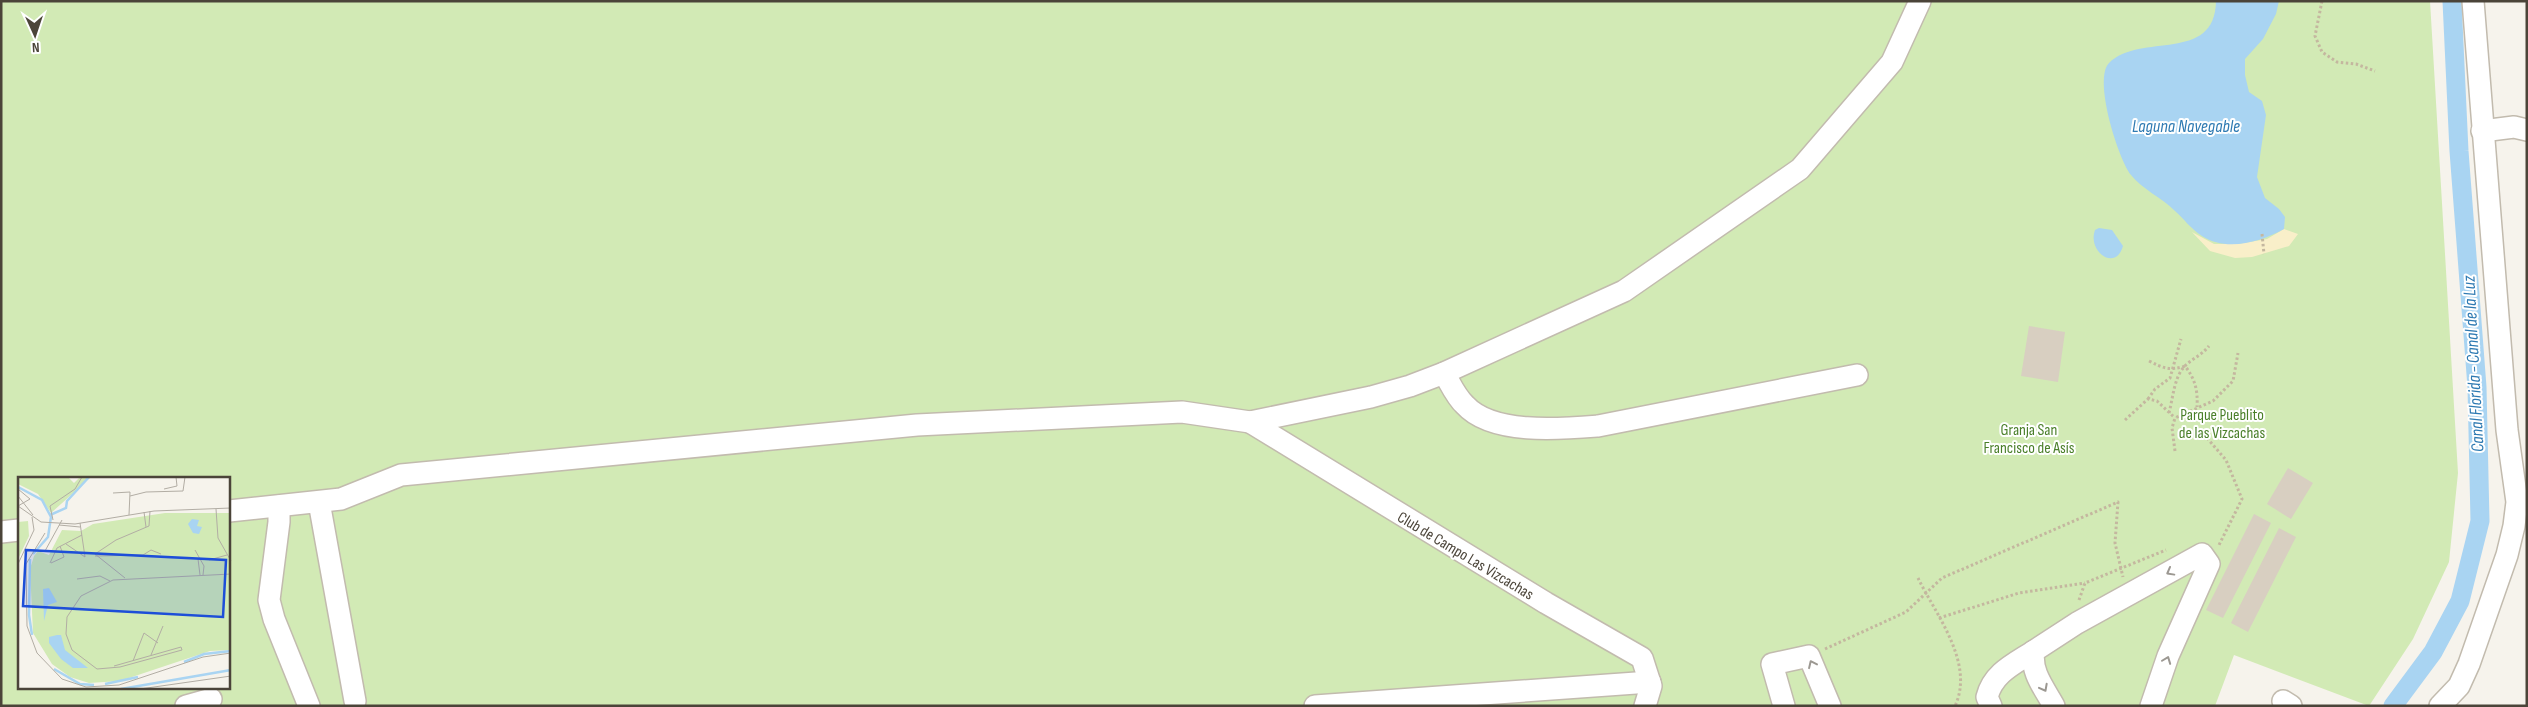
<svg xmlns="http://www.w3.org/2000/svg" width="2528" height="707" viewBox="0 0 2528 707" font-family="'Sofia Sans Condensed',sans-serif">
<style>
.green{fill:#d2eab5;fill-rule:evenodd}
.sand{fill:#f9efc9}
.water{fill:#a9d4f2}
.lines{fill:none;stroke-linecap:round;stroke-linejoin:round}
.canal{stroke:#a9d4f2;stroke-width:19}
.building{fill:#d8cfc1}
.minor-casing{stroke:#c2bbae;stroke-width:24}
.path{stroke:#c4b79f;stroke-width:3;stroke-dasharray:2.5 2.5;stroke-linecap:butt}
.minor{stroke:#fff;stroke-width:21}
.oneway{stroke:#9c9892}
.labels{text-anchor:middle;stroke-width:4;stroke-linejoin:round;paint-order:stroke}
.park-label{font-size:16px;fill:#4a7f2a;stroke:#fff}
.street-label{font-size:16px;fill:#4b4439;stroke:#fff}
.water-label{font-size:18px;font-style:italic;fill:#2e7ab2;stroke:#fff}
.inset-river{fill:none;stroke:#a9d4f2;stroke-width:2.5}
.inset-road{fill:none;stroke:#b2ada4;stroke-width:1}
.view{fill:#1d4ed8;fill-opacity:0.15;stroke:#1d4ed8;stroke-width:2.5}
.inset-edge{fill:none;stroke:#4b4439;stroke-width:2.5}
</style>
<rect width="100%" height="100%" fill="#f6f3ec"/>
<path class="green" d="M1 1H2430L2458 473 2449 562 2413 639 2369 706 2234 655 2215 706H1ZM19 478H229V688H19Z"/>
<path class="sand" d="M2284 229 2298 234 2289 246 2252 257 2235 258 2210 251 2192 232 2214 244H2238L2267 239Z"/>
<g class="water">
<path d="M2216 1H2279L2276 14 2263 39 2245 59V75L2249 92 2262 101 2266 115 2257 177 2265 198 2279 209 2285 217 2284 229C2261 242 2226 252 2202 236 2191 229 2184 219 2175 211 2162 198 2142 189 2131 175 2118 158 2093 79 2109 63 2140 32 2215 64 2216 1Z"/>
<path d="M2099 228 2112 230 2123 246C2116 272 2087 252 2095 230Z"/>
</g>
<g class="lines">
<path class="canal" d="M2393 706 2433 652 2460 601 2480 521 2477 387 2459 151 2452 1"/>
</g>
<g class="building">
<path d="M2029 326 2065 332 2058 382 2021 376Z"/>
<path d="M2288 468 2313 483 2291 519 2267 504Z"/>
<path d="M2254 514 2271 523 2223 618 2206 610Z"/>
<path d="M2279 528 2296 537 2248 632 2231 623Z"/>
</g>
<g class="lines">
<g class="minor-casing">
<g id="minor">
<path d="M2482 131 2514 127 2527 130"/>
<path d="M1444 373C1450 383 1456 397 1465 405 1492 435 1561 429 1598 426L1857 375"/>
<path d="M1250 422 1546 603 1642 658 1651 686 1645 706"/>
<path d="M319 502 355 701"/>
<path d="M279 506V522L269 600 274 619 309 706"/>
<path d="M229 511 341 499 401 475 917 425 1182 412 1250 422 1371 397 1410 386 1444 373 1624 291 1800 169 1892 62 1920 1"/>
<path d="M1 532 19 530"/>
<path d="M2283 701 2291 706"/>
<path d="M186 706 211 699"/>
<path d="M1315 706 1650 682"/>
<path d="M1784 706 1772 664 1809 656 1830 706"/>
<path d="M1991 706 1987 697C1993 673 2014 664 2034 651"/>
<path d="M2054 706C2044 688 2030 671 2034 651L2077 623 2202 554 2209 564 2168 656 2151 706"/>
<path d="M2440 706 2459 686 2469 664 2507 555 2514 526 2517 502 2507 430 2473 1"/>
</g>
</g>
<g class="path">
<path d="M2322 1 2315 36 2322 52 2337 62 2356 64 2375 71"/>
<path d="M2262 234 2264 254"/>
<path d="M2149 361C2163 368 2170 371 2185 366 2195 379 2198 390 2197 407"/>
<path d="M2148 399 2155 389 2170 378 2181 339"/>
<path d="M2169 413C2173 398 2174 378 2184 367 2191 359 2201 356 2209 346"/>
<path d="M2125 420 2148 399 2157 401 2175 418"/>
<path d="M2207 438 2226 460 2242 499 2219 545"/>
<path d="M2175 451 2172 428 2175 418 2213 401 2233 381 2238 353"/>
<path d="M1918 578C1936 615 1975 663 1955 706"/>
<path d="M2079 600 2085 583 2166 550"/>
<path d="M1939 618 2019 593 2085 583"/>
<path d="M1825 649 1906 612 1942 578 2118 502 2115 543 2123 577"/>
</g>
<use href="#minor" class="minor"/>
</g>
<defs><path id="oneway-chevron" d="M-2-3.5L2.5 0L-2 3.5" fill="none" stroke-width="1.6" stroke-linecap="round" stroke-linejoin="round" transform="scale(1.25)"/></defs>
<g class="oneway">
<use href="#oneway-chevron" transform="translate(2170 572) rotate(151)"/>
<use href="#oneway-chevron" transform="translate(2167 660) rotate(-69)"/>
<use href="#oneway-chevron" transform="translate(1812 664) rotate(-115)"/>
<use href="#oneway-chevron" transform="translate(2044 688) rotate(62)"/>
</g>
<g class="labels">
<g class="park-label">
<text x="2222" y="420">Parque Pueblito<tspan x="2222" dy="18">de las Vizcachas</tspan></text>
<text x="2029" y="435">Granja San<tspan x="2029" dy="18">Francisco de Asís</tspan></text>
</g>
<g class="street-label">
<text transform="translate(1466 555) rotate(31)" y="6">Club de Campo Las Vizcachas</text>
</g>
<g class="water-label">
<text x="2186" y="132">Laguna Navegable</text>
<text transform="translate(2473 364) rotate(-93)" y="6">Canal Florida - Canal de la Luz</text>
</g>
</g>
<g transform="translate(18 477)">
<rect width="212" height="212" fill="#f6f3ec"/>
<path d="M0 0H50L56 6 62 0H73L33 36 20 17 0 7ZM147 36H212V173L192 174 102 204 71 206 52 200 34 187 15 156 12 92 16 79 20 74 31 78 44 53 63 54 75 47ZM10 44 11 59 0 82V45Z" fill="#d2eab5"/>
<path d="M174 42 181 43 179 49 184 50 181 57 175 56 170 47ZM31 111 39 125 30 128 26 144 25 112ZM39 158H43L47 173 70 191H55L43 182 31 166V160Z" fill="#a9d4f2"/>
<path class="inset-river" d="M0 10 24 23 33 40 30 60 15 77M32 38 48 31 49 24 71 0M12 82 11 138 14 158M166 185 186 177 213 174M36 192 62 207 76 208M87 207 120 200M103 212 213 193"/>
<path class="inset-road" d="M0 12 12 22 0 29M146 12 159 9 158 0M95 16 112 15 111 38M0 19 15 38M112 19 128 15 165 14 167 0M0 29 23 45 57 47 136 34 213 31M198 32 200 61 213 84M126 35 128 50M35 43 32 29 57 12 64 0M62 46 67 80M41 48 62 50M27 56 8 87 9 149 19 176 44 202 68 210 101 208 185 180 213 176M48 67 67 80M177 73 186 89 185 98M27 74 44 43M77 79 125 78 133 73 143 77M180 82 182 98M191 83 209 78M32 86 39 71 64 58M33 86 46 80 42 69M0 87 16 53 14 40M107 101 77 77 98 63 131 49 132 34M59 102 82 99 92 104M163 170 164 173 102 190 79 192 54 173 48 157 49 140 63 119 95 103 213 97M133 178 145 149M115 184 126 156 140 166M96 189 163 170M122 212 213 199"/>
<path class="view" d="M8 73 208 83 205 140 5 129Z"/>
<rect width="212" height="212" class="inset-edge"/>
</g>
<rect width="2528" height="707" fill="none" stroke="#4b4439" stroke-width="5"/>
<g transform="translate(35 35) rotate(177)" stroke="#ffffff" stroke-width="4" paint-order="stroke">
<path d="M0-4L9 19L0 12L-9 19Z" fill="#4b4439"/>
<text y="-8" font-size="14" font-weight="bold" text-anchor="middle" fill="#4b4439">N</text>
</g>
</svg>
